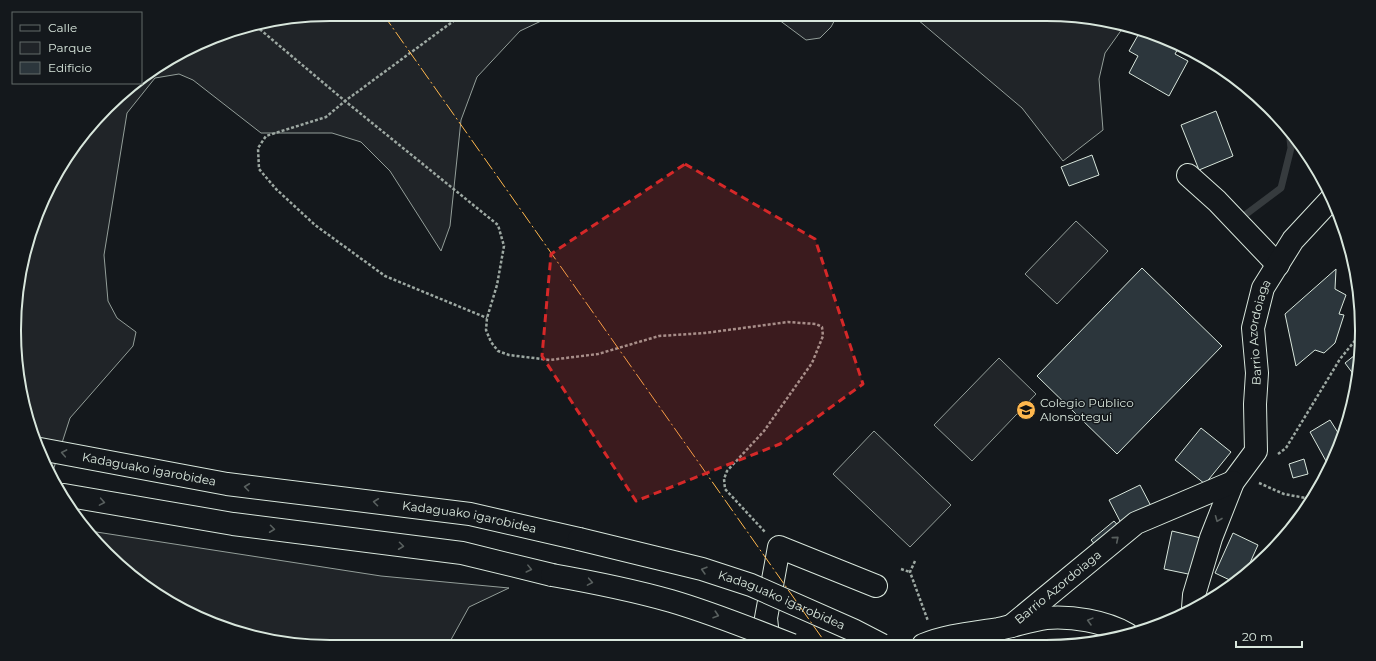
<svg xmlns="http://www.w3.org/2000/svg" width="1376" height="661" viewBox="0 0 1376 661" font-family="Montserrat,sans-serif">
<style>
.green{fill:#202428;stroke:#939e99}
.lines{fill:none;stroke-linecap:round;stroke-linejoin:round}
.stream{stroke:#363b3e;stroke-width:7}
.building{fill:#2c363c;stroke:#d8e6dc}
.minor-casing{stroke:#d8e6dc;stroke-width:24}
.highway-casing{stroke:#d8e6dc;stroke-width:24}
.path{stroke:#9da8a2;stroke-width:2.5;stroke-dasharray:3 2;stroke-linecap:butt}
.minor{stroke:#14181c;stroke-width:22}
.highway{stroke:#14181c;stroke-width:22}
.highway-bridge-casing{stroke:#d8e6dc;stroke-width:24;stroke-linecap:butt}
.highway-bridge{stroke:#14181c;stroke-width:22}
.power{stroke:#ffb74d;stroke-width:1;stroke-dasharray:14 3 2 3;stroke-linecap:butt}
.oneway{stroke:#59605f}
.marked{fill:#d62828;fill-opacity:0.2;stroke:#d62828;stroke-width:3;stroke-dasharray:8 5;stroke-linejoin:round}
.labels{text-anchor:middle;stroke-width:3;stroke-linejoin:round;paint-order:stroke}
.street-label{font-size:12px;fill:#d8e6dc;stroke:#14181c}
.poi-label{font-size:12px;fill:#d8e6dc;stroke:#14181c;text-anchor:start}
.rim{fill:none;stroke:#d8e6dc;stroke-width:2}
</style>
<rect width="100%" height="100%" fill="#14181c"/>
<g class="green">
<path d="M330 14H556L520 31 477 77 461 120 450 226 441 251 390 171 361 142 332 133H261L193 80 179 74 155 78 127 113 104 255 108 301 117 318 136 332 133 346 70 418 51 477 47 471 17 372 20 269 57 172 93 122 134 83H141V78L229 31Z"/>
<path d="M771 14H838L831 27 820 38 806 40Z"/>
<path d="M911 14H1046L1107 20 1125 25 1105 53 1099 79 1103 130 1063 161 1022 108Z"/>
<path d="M1076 221 1108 251 1057 304 1025 274Z"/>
<path d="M999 358 1036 394 972 461 934 425Z"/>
<path d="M874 431 951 505 910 547 833 474Z"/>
<path d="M90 531 381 576 509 588 469 607 447 647H330L269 641 209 623 154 594 107 554Z"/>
</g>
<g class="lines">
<path class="stream" d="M1245 215 1281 188 1291 148 1289 130"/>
</g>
<g class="building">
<path d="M1141 30 1167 38 1180 45 1175 54 1188 61 1169 96 1129 73 1138 56 1129 51Z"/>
<path d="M1216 111 1233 156 1199 170 1181 125Z"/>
<path d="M1092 155 1099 175 1069 186 1061 167Z"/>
<path d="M1142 268 1222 346 1117 454 1037 376Z"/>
<path d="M1336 269 1335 289 1346 295 1339 314 1344 315 1335 343 1324 353 1315 350 1296 366 1285 314Z"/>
<path d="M1360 351 1357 379 1345 363Z"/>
<path d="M1330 420 1342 439 1336 455 1326 461 1310 432Z"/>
<path d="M1201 428 1231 452 1205 484 1175 460Z"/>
<path d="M1304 459 1308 474 1293 478 1289 464Z"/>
<path d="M1140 485 1152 508 1121 523 1109 500Z"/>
<path d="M1114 521 1121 529 1098 548 1091 540Z"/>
<path d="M1172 531 1201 538 1193 575 1164 569Z"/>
<path d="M1233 533 1258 545 1244 576 1236 583 1215 573Z"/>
</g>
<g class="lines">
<g class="minor-casing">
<g id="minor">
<path d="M1188 175 1217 201 1278 265"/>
<path id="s1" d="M1193 608 1194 595 1211 538 1233 482 1256 451 1255 404 1257 373 1253 328 1263 288 1293 240 1332 198"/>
<path id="s2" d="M1011 626 1136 523 1233 482"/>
<path d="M769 645 766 618 779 547 876 586"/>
<path d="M923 645C947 635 973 633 998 629 1014 626 1031 620 1046 618 1072 616 1104 621 1127 634"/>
</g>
</g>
<g class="highway-casing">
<g id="highway">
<path id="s3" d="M40 449 227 484 470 514 579 539"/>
<path d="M64 495 233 524 462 553 552 575"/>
</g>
</g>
<g class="path">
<path d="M463 14 345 101 326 117 266 136 258 148 259 169 276 189 315 225 385 276 487 318"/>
<path d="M256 26 345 101 498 225 504 246 497 285 487 318 486 330 491 342 498 351 509 355 550 360 598 354 659 336 705 333 788 322 816 324 822 327 823 336 812 363 764 431 727 471 724 479 725 489 765 532"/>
<path d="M1278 454 1286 448 1340 359 1362 332"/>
<path d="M1259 483 1284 494 1311 499"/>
<path d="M915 561 910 572 928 621"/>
<path d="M901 569 910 572"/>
</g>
<use href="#minor" class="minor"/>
<use href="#highway" class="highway"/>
<g class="highway-bridge-casing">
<g id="highway-bridge">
<path id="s4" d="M579 539 702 569 751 585 853 630 882 645"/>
<path d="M552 575C592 582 632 590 671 601 712 613 752 629 792 645"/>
</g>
</g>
<use href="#highway-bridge" class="highway-bridge"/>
<path class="power" d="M383 14 827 645"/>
</g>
<defs><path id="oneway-chevron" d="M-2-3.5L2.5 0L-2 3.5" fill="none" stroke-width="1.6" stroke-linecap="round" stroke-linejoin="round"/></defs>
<g class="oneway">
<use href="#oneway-chevron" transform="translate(64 453) rotate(-169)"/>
<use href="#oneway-chevron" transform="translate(247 487) rotate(-173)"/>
<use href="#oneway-chevron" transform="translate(102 502) rotate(10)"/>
<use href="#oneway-chevron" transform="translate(376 502) rotate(-173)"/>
<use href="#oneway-chevron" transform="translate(1218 519) rotate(112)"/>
<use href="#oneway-chevron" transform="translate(272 529) rotate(7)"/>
<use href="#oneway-chevron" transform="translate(1116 539) rotate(-40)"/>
<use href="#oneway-chevron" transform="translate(401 546) rotate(7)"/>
<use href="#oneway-chevron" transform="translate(529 569) rotate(14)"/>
<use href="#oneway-chevron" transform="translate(704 570) rotate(-164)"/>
<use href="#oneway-chevron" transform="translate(590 582) rotate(10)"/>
<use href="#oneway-chevron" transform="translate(716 615) rotate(18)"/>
<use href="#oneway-chevron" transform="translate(1090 621) rotate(-165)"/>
</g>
<path class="marked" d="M685 164 815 239 863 384 780 444 636 501 542 356 551 254Z"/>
<defs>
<g id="school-disc" transform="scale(1)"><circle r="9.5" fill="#ffb74d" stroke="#14181c"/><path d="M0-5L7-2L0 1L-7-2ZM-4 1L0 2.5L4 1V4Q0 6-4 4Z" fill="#111"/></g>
</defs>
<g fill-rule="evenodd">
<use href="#school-disc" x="1026" y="410"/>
</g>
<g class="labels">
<g class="street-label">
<text dy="4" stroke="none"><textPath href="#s1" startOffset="291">Barrio Azordoiaga</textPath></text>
<text dy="4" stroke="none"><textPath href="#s3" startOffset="111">Kadaguako igarobidea</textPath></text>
<text dy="4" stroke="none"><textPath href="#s3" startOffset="435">Kadaguako igarobidea</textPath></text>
<text dy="4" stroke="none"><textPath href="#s2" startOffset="61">Barrio Azordoiaga</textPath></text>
<text dy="4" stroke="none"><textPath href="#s4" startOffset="212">Kadaguako igarobidea</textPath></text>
</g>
<g class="poi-label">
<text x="1040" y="407">Colegio Público<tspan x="1040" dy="14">Alonsotegui</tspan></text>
</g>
</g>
<path d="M0 0H1376V661H0ZM330 21H1046A309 309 0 0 1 1355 330V331A309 309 0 0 1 1046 640H330A309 309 0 0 1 21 331V330A309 309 0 0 1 330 21Z" fill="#14181c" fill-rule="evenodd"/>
<path class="rim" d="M330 21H1046A309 309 0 0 1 1355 330V331A309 309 0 0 1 1046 640H330A309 309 0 0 1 21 331V330A309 309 0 0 1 330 21Z"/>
<rect x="12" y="12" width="130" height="72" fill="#14181c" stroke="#626a69"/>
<rect x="20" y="25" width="20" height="6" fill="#14181c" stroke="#626a69"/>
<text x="48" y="32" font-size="12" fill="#d8e6dc">Calle</text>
<rect x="20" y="42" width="20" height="12" fill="#202428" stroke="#626a69"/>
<text x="48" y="52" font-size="12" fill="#d8e6dc">Parque</text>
<rect x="20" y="62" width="20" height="12" fill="#2c363c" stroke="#626a69"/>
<text x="48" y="72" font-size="12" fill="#d8e6dc">Edificio</text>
<path d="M1236 641v6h66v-6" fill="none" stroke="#d8e6dc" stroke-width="2"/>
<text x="1242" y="641" font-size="12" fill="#d8e6dc" stroke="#14181c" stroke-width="3" paint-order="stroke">20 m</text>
</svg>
